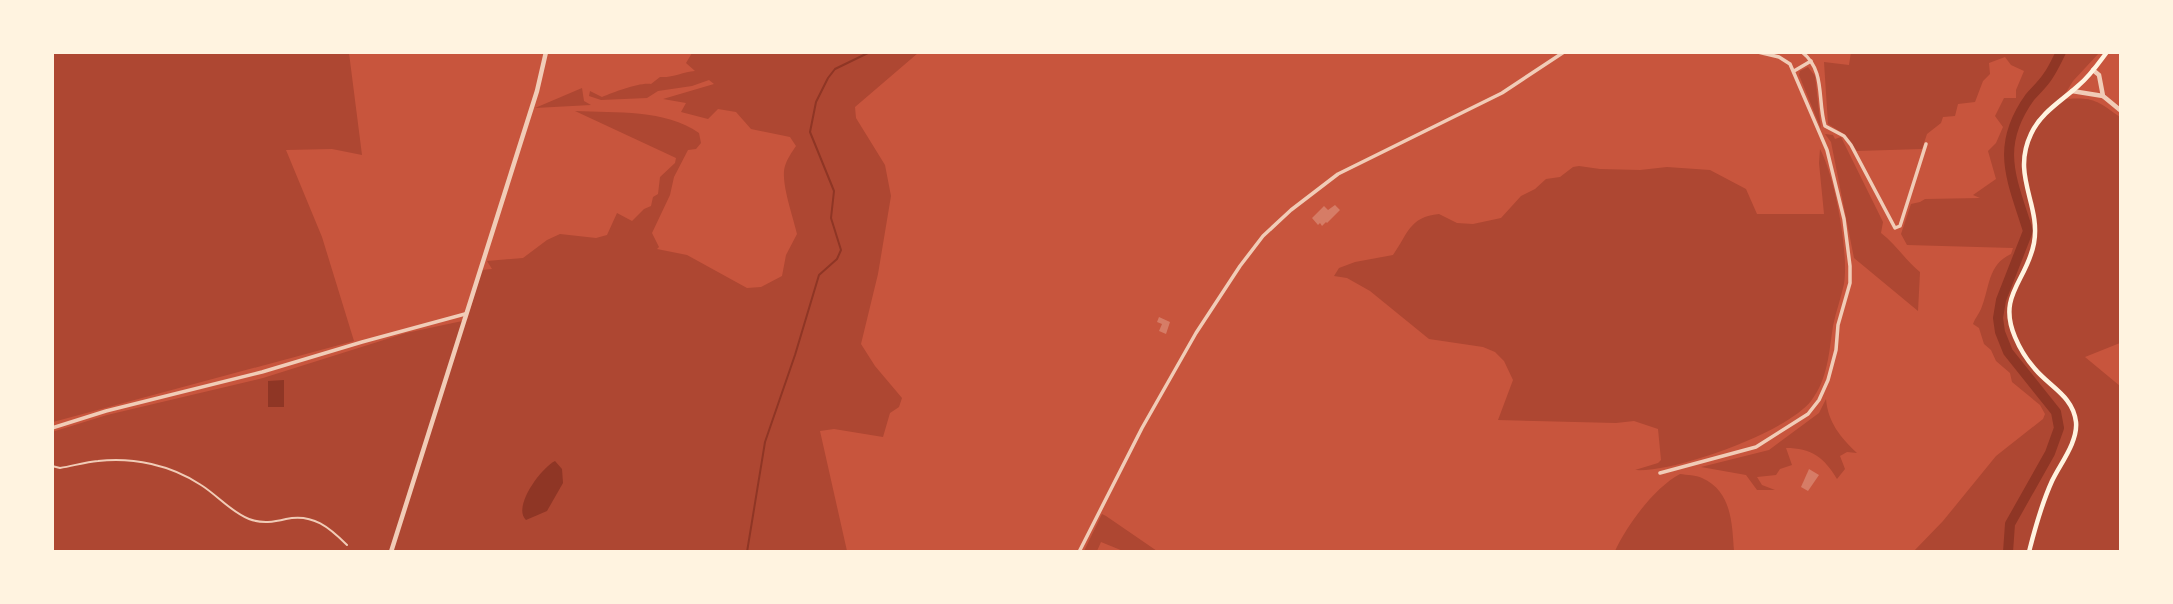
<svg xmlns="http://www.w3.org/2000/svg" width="2173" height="604" viewBox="0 0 2173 604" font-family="'Noto Sans',sans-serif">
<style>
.green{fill:#ae4732}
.water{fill:#8f3625}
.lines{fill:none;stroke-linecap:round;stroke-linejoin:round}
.stream{stroke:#8f3625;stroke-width:2}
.river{stroke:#8f3625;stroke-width:10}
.building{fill:#d67c66}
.service{stroke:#f1ccb7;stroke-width:2}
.minor{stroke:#f1ccb7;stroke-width:3.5}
.tertiary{stroke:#f1ccb7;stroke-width:4.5}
.secondary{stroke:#fff3e0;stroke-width:4.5}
</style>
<rect width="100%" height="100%" fill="#c8553d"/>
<g class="green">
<path d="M53 52 349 53 362 155 332 149 286 150 322 237 354 341 53 422Z"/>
<path d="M1851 52 2099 53 2073 81 2062 99C2093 97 2095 99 2120 117V343L2085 357 2120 386V551H1914L1943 521 1996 456 2043 419 2045 414 2040 405 2012 382 2010 373 1996 361 1991 350 1984 344 1979 328 1973 324C1975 318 1979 314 1981 309 1990 288 1987 265 2011 254L2013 248 1907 245 1901 234 1911 204 1920 202 1925 199 1980 198 1973 195 1996 179 1988 151 1996 143 2003 127 1995 116 2004 98H2016V90L2024 71 2011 65 2005 57 1989 63 1990 74 1983 81 1975 102 1958 104 1955 116 1943 117 1941 123 1927 134 1922 149 1857 151 1844 134 1828 124 1824 62 1849 65Z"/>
<path d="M692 53H918L855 107 856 118 885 165 891 196 878 274 861 344 875 366 902 398 899 407 890 413 883 437 834 429 820 431 847 551H53L52 432 107 415 263 378 406 333 467 320 482 270 492 269 487 261 523 258 547 240 560 234 596 238 607 235 617 213 632 221 644 209 651 206 653 197 658 194 660 177 675 163 676 158 575 111C616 113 665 109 699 133L701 143 696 149 688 150 674 177 670 195 652 233 659 247 657 249 687 255 747 288 761 287 782 276 786 255 797 234C793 216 780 181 785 166 787 159 792 152 796 146L790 137 751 129 736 112 718 109 708 119 681 112 686 103 663 99 714 84 709 80 692 86 658 91 647 98 601 100 589 96 590 91 602 97C614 92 640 82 651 84L660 77C672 78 683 72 695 71L686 63Z"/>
<path d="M1808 67 1815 76 1821 129 1799 75 1800 71Z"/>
<path d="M582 88 584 101 591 105 535 108Z"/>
<path d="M1825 134 1833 135 1835 139 1841 137 1883 222 1881 233C1896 244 1905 260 1920 272L1918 311 1854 258 1831 142Z"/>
<path d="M1820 149C1835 177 1849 253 1844 284 1841 298 1836 311 1833 326 1829 352 1828 379 1811 401 1787 432 1674 473 1635 470L1658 463 1661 460 1658 429 1634 421 1616 423 1498 420 1513 380 1504 361 1495 352 1483 347 1429 339 1370 291 1347 278 1334 276 1339 268 1355 262 1393 255C1408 234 1409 217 1439 214L1457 223 1473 224 1501 218 1521 196 1535 189 1546 179 1560 177 1573 167 1579 166 1600 169 1640 170 1667 167 1710 170 1746 189 1757 214H1824L1819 163Z"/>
<path d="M1826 399C1828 422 1840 437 1857 453L1847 452 1840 456 1845 469 1837 479C1824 457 1811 448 1786 448L1792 465 1780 469 1776 475 1757 477 1762 485 1775 490H1757L1746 475 1701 467 1769 450 1819 413Z"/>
<path d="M1680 474C1687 475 1696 475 1702 478 1732 491 1732 524 1734 551H1615C1627 525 1654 488 1680 474Z"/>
<path d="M1102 514 1106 516 1157 551H1123L1101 542 1097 551H1084Z"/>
</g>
<g class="water">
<path d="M284 380V407H268V381Z"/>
<path d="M555 461 562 469 563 483 547 511 526 520C512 507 541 468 555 461Z"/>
</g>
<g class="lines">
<path class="stream" d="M747 552 765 442 795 355 819 275 837 259 841 250 831 218 834 191 810 132 816 102 828 78 835 69 870 52"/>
<path class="river" d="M2008 552 2010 524 2050 453 2059 428 2056 412 2008 352 2000 332 1998 318 2001 300 2028 231C2012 179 1994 147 2030 97 2036 90 2043 84 2048 76 2053 69 2057 60 2061 52"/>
</g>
<g class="building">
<path d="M1335 205 1340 210 1327 223 1326 222 1322 226 1320 223 1318 225 1312 218 1324 206 1328 210Z"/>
<path d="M1159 317 1170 322 1166 334 1159 331 1162 324 1157 322Z"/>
<path d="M1809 469 1819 475 1808 491 1801 487Z"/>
</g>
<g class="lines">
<path class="service" d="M52 466 60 468C73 466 85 462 98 461 133 457 171 465 201 485 217 495 231 512 249 519 262 524 274 522 286 519 313 513 330 528 347 545"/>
<g class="minor">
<path d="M1802 52C1826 71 1817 100 1825 126L1844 136 1851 145 1895 228 1900 226 1926 144"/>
<path d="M1794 71 1811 61"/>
<path d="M52 428 106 411 262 372 362 342 465 314"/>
<path d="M1660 473 1756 447 1808 414 1819 400 1828 380 1836 350 1838 325 1850 283V266L1844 219 1827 150 1790 64 1779 57 1758 52"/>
<path d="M1079 552 1142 428 1196 333 1240 266 1263 236 1291 210 1338 174 1502 93 1564 52"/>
</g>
<g class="tertiary">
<path d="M2093 70 2099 75 2103 96 2120 110"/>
<path d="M2072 91 2103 96"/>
<path d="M391 552 537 91 546 52"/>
</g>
<path class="secondary" d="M2029 552C2035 528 2042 503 2052 481 2060 464 2078 442 2076 422 2073 396 2050 387 2035 369 2027 360 2020 349 2015 337 1997 295 2027 281 2034 243 2041 204 2011 176 2031 134 2041 112 2063 100 2079 85 2090 76 2098 64 2107 52"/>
</g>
<rect width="2173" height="604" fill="none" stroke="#fff3e0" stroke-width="108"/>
</svg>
